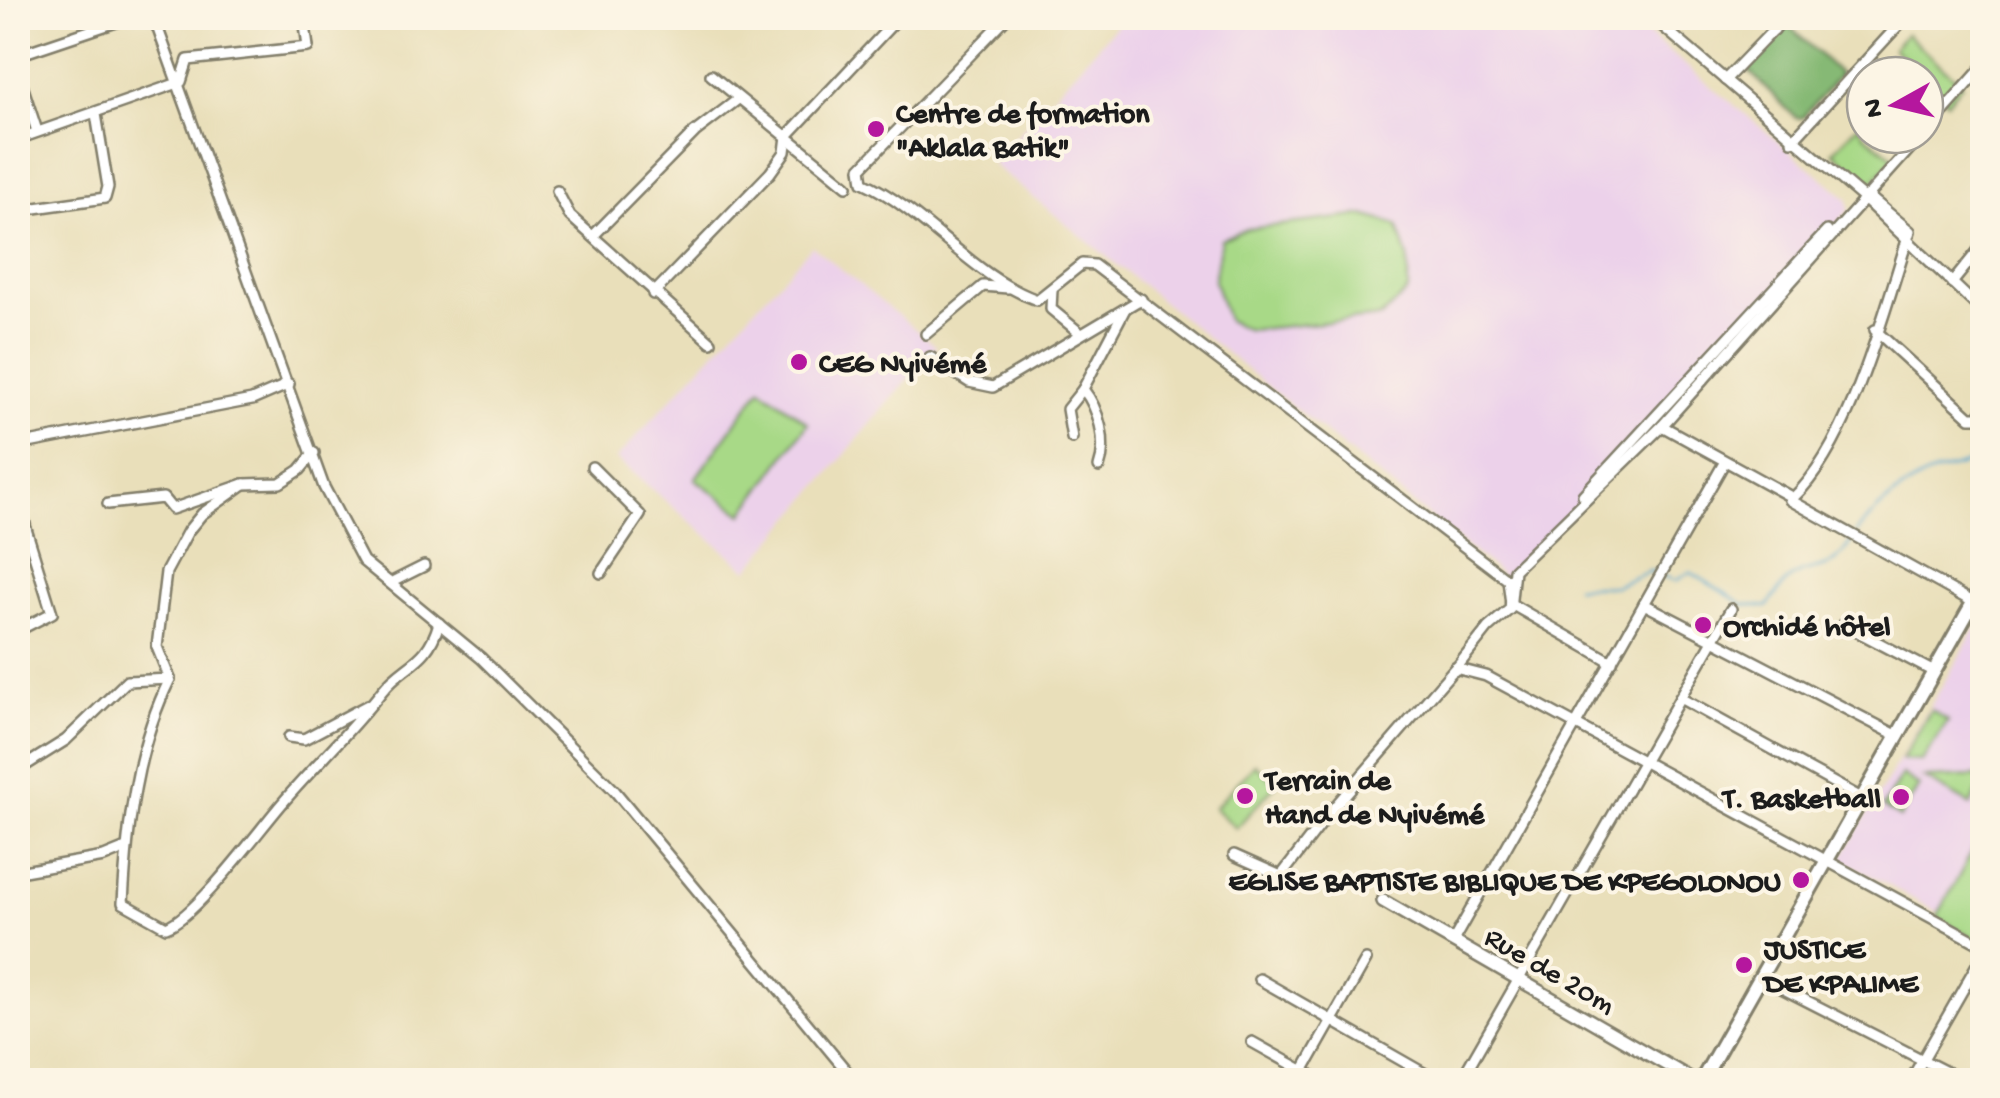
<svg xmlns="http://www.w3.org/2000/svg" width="2000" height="1098" viewBox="0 0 2000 1098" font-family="'Gochi Hand',sans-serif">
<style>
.built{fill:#ecd1ea}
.green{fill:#a8d987;stroke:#627a52;stroke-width:2.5}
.forest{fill:#86b974;stroke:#516a48;stroke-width:2.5}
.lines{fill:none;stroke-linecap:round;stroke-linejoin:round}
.stream{stroke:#51a5cd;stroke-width:2.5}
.minor-casing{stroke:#827e6b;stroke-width:14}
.tertiary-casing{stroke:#827e6b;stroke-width:16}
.secondary-casing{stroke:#827e6b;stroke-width:18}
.minor{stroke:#fff;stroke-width:9}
.tertiary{stroke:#fff;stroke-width:11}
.secondary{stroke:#fff;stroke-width:12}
.poi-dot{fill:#b5179e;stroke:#fcf5e5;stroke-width:4}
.labels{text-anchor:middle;stroke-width:8;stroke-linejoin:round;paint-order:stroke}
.poi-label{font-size:30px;font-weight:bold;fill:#1c1c1c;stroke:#fcf5e5;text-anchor:start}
.street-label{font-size:30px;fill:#1c1c1c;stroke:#fcf5e5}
</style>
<rect width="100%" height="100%" fill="#fcf5e5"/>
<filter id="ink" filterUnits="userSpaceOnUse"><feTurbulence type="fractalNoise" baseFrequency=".01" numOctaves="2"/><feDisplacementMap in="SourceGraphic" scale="20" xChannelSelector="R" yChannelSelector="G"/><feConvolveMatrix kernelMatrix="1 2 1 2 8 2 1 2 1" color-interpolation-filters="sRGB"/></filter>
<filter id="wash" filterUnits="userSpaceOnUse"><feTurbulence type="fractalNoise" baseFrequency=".0048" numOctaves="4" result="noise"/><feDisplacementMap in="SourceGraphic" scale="40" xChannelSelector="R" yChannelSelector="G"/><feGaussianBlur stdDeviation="2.25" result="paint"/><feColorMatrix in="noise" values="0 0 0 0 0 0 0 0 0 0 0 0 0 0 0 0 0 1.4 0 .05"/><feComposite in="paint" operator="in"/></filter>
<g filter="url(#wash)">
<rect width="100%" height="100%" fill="#e9dfba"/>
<g class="built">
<path d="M1123 18H1628L1848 199 1849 210 1508 580 992 164Z"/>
<path d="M812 246 936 346 748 570 616 459Z"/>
<path d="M1976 628 1982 632V937L1841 859Z"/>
</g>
<g class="green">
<path d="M1906 34 1962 84 1947 102 1925 75 1893 49Z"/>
<path d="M1859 124 1865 135 1895 158 1871 183 1833 152Z"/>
<path d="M1364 215 1397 225 1408 257V291L1381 317 1248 330 1227 320 1214 281 1221 239 1247 229Z"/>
<path d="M761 388 808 423 743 514 695 479Z"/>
<path d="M1931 710 1948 721 1922 761 1901 760Z"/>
<path d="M1255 764 1276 784 1236 828 1214 808Z"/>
<path d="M1902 775 1919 786 1900 818 1883 807Z"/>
<path d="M1976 776 1982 783 1971 805 1924 778Z"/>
<path d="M1982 833V944L1937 917Z"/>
</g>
<path class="forest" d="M1788 25 1840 74 1802 118H1796L1747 69Z"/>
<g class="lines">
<g class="stream">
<path d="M1856 533C1871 513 1907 482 1931 474 1951 467 1965 468 1982 454"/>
<path d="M1663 576 1676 581 1690 572 1743 604 1767 607C1773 599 1780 588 1787 581 1811 561 1829 579 1852 540"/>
<path d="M1575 587 1615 586 1650 571 1656 573"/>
</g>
</g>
</g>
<g filter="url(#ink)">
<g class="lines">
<g class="minor-casing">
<g id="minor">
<path d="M154 18 324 487 363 561 481 658 614 790 854 1080"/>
<path d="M1006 18 861 168 863 182C927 212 971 276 1037 300L1082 264 1094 265 1508 580 1511 604 1612 662"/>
<path d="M1653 18 1861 196 1982 311"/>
<path d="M1761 18 1774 30"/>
<path d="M18 55 128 18"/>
<path d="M18 73 37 131"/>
<path d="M711 75 847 186"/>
<path d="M1725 80 1785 18"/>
<path d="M1925 132 1982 68"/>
<path d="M18 139 181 82 188 60 308 47 304 18"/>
<path d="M1792 141 1905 18"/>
<path d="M557 191 570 216 711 342"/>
<path d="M35 208 105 198 108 187 96 114"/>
<path d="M593 236 695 132 737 100"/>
<path d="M1952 283 1982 246"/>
<path d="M1052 290 1051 309 1080 333"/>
<path d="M653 294 770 173 785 152 787 136 898 18"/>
<path d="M1875 330 1970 417H1978L1982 411"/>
<path d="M926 334 983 286 1008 288"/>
<path d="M930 357 969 382 993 387 1141 299"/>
<path d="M1662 426 1793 498C1851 444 1885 308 1910 231L1867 195"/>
<path d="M1072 438 1067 409 1083 389"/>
<path d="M18 445 252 400 289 384"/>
<path d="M592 467 640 515 601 573"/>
<path d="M1099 467C1108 442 1099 409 1083 389L1125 309"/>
<path d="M18 490 26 529 18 531"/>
<path d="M1583 495 1827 231"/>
<path d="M1790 500 1982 607"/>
<path d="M108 504 163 498 172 509 244 484 280 483 300 470 314 453"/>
<path d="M392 582 424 566"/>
<path d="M1644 604 1898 736"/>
<path d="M1843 624 1934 672"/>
<path d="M19 630 52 613 26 529"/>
<path d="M1454 671 1488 628 1510 609 1514 570 1662 426 1922 135"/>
<path d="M170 679C136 747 127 827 123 903L166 927C197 916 261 827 285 800 317 763 352 730 382 691 405 662 427 665 439 623"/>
<path d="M1680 698 1863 799"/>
<path d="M289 737 304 739 368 705"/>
<path d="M18 770 66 740 127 681 170 679 157 647 166 572 188 531 202 514 244 484"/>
<path d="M1234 855 1281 876 1331 811 1455 668 1486 676 1982 945"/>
<path d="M18 872 104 857 126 848"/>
<path d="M1453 941 1724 463"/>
<path d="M1762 978 1962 1080"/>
<path d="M1259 979 1436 1080"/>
<path d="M1252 1042 1320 1080"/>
<path d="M1298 1080 1366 960"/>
<path d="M1461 1080 1731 609"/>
<path d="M1911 1080 1982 956"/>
</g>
</g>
<g class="tertiary-casing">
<path id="tertiary" d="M1383 901 1693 1080"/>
</g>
<g class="secondary-casing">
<path id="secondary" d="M1702 1080 1982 587"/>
</g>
<use href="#minor" class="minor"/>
<use href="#tertiary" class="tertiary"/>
<use href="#secondary" class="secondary"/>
</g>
</g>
<g class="poi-dot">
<circle cx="876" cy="129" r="10"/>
<circle cx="799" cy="362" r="10"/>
<circle cx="1703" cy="625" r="10"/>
<circle cx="1245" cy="796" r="10"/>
<circle cx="1901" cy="797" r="10"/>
<circle cx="1801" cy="880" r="10"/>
<circle cx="1744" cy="965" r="10"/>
</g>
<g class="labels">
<g class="poi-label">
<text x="896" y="122">Centre de formation<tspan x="896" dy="34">"Aklala Batik"</tspan></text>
<text x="819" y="372">CEG Nyivémé</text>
<text x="1723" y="635">Orchidé hôtel</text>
<text x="1265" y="789">Terrain de<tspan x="1265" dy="34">Hand de Nyivémé</tspan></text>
<text x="1881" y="807" text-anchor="end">T. Basketball</text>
<text x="1781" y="890" text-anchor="end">EGLISE BAPTISTE BIBLIQUE DE KPEGOLONOU</text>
<text x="1764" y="958">JUSTICE<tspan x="1764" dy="34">DE KPALIME</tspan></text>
</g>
<g class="street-label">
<text transform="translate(1551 969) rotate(30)" y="10">Rue de 20m</text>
</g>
</g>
<rect width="2000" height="1098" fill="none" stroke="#fcf5e5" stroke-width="60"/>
<g transform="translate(1895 105) rotate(262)"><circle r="48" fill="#fcf5e5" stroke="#a29e95" stroke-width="2.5"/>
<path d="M0-8L18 38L0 25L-18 38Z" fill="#b5179e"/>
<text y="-15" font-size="28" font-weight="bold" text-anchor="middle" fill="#1c1c1c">N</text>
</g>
</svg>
